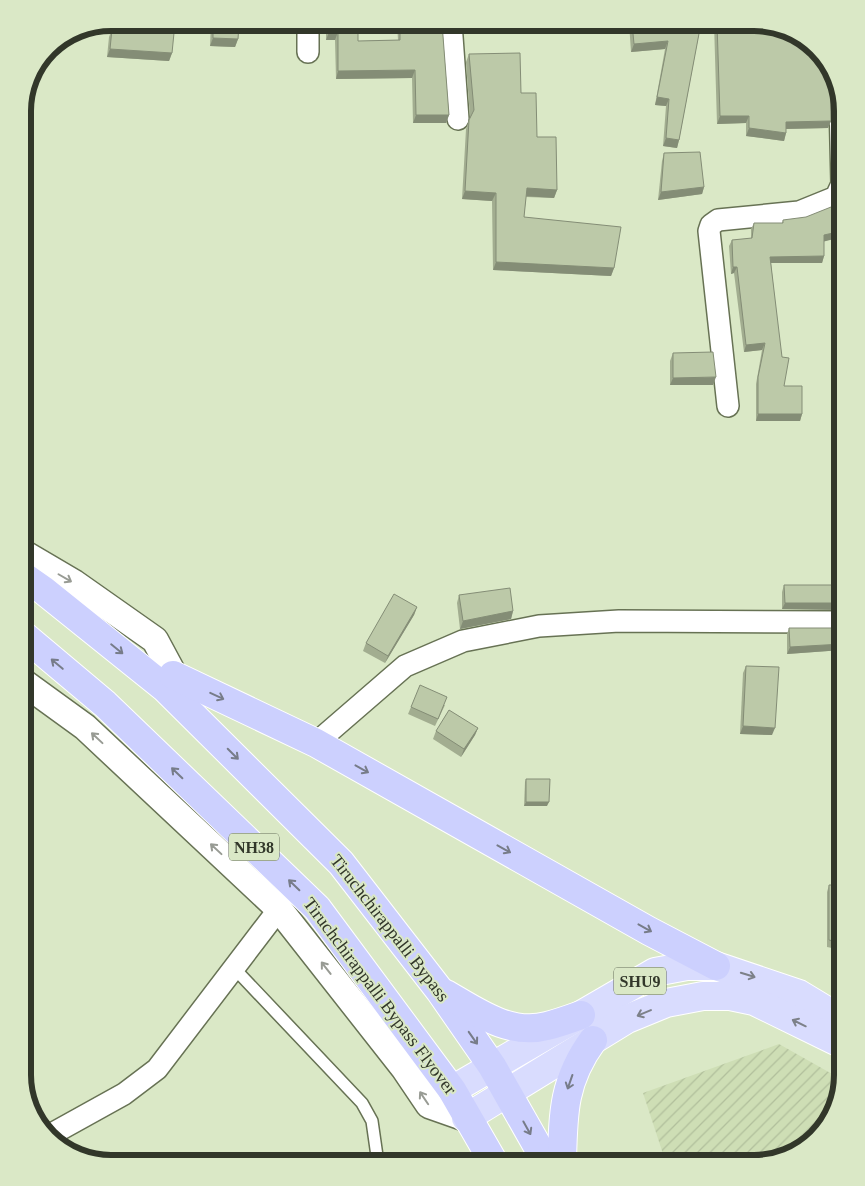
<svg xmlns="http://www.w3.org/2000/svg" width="865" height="1186" viewBox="0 0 865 1186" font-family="'Times New Roman',serif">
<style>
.industrial{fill:url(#industrial-furrows)}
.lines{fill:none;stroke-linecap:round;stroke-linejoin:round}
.service-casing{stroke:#677254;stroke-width:14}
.minor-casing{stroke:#677254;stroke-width:24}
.tertiary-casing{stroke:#677254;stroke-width:29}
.primary-casing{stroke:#fff;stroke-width:30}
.trunk-casing{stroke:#fff;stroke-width:30}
.service{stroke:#fff;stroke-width:11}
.minor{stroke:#fff;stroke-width:21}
.tertiary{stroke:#fff;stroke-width:26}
.primary{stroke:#d9dcfe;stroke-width:28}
.trunk{stroke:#ccd0fe;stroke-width:28}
.wall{fill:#a2ad90}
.shaded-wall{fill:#848d76}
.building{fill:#bcc9a8;stroke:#848d76}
.oneway{stroke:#989b94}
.oneway2{stroke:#777c89}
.oneway3{stroke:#7d8189}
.labels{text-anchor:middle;stroke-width:4;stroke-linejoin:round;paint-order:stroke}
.shield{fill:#dae8c6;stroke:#646c59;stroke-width:1}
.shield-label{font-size:16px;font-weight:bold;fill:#32372a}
.street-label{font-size:18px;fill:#32372a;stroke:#dae8c6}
.rim{fill:none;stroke:#32372a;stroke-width:6}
</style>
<defs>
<pattern id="industrial-furrows" width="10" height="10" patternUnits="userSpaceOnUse" patternTransform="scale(1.25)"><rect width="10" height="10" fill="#cedeb5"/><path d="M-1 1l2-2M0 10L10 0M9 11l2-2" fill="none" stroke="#b1bf9c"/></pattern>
</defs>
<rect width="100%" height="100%" fill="#dae8c6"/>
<path class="industrial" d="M779 1044 841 1079 830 1119 798 1151 754 1163H666L643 1093Z"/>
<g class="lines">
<g class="service-casing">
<path id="service" d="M234 968 362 1103 372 1121 378 1163"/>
</g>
<g class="minor-casing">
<g id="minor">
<path d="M308 23V52"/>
<path d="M451 23 458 119"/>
<path d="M728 406 709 231 711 225 718 220 799 212 836 197 842 184 840 102"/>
<path d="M316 743 405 666 463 641 539 626 619 621 842 622"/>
<path d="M50 1135 124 1094 157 1069 279 909"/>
</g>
</g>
<g class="tertiary-casing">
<g id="tertiary">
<path d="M23 553 74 583 155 640 184 694"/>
<path d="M23 682 85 727 279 909 404 1068 429 1105 466 1118"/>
</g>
</g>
<g class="primary-casing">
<g id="primary">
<path d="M452 1090 655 972 687 966H716L799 994 842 1020"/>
<path d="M466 1118 627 1019 666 1003 703 996H730L754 1001 842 1044"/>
</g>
</g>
<g class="trunk-casing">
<g id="trunk">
<path d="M23 576 43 590 165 688 341 863 440 991 492 1066 547 1163"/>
<path d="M23 635 105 704 317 908 452 1090 494 1163"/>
<path d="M173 675 316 743 649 931 716 966"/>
<path d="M446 994C477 1012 510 1036 547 1026 559 1023 570 1019 581 1015"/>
<path d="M562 1163C563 1114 563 1081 593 1040"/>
</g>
</g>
<use href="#service" class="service"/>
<use href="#minor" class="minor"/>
<use href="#tertiary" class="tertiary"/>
<use href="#primary" class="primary"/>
<use href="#trunk" class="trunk"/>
</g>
<g class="wall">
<path d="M127 22 172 23V53L169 61 107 57 109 37 112 29 127 30Z"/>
<path d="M211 23H239L238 39 235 47 210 46Z"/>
<path d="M326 23H358V41L398 40 397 23H442L449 115 446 123H413L412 78 336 79 335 40H326Z"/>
<path d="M629 23H701L679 140 677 148 663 146 666 106 655 105 665 49 631 52Z"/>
<path d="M714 23H759L830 67 836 88H830L831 121 828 128 786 129V133L784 141 746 136V123L717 124Z"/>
<path d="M469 54 521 93 537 137 557 190 554 198 526 197 524 217 614 268 611 276 493 270 492 201 462 199 466 129 470 117 466 62Z"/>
<path d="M664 153 704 187 702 194 658 200 662 161Z"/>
<path d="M783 220 842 237 824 241V256L822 263H771L784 386 802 414 800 421H756V384L762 350 744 352 734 273 731 274 729 246 732 240 751 239V229L754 223H782Z"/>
<path d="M673 353 713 385H670V361Z"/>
<path d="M784 585H842V610L782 609V592Z"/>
<path d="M459 595 513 611 511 619 460 629 457 603Z"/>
<path d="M417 607 414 615 385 663 363 651 366 643Z"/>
<path d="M789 628H842V650L787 654V634Z"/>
<path d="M746 666 772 735 740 734 743 673Z"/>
<path d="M445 705 435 726 408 714 411 707Z"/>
<path d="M478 728 475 735 461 757 433 739 436 731Z"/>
<path d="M526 779 547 806H524L525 782Z"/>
<path d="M829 885H842V950L827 947V892Z"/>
</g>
<g class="shaded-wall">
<path d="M329 32H338L335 40H326Z"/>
<path d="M213 38 238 39 235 47 210 46Z"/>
<path d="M668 41 665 49 631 52 634 44Z"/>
<path d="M110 49 172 53 169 61 107 57Z"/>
<path d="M415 70 412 78 336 79 338 71Z"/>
<path d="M830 81H834L836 88H827Z"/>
<path d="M657 97 669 99 666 106 655 105Z"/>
<path d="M416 115H449L446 123H413Z"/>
<path d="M720 116H749L746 123 717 124Z"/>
<path d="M831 121 828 128 783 129 786 122Z"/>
<path d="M749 128 786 133 784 141 746 136Z"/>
<path d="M666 138 679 140 677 148 663 146Z"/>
<path d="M704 187 702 194 658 200 661 192Z"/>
<path d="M527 188 557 190 554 198 524 196Z"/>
<path d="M465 191 496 193 492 201 462 199Z"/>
<path d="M842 231V237L822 242 824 235Z"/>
<path d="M824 256 822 263H768L770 257Z"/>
<path d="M496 262 614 268 611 276 493 270Z"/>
<path d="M733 267H737L734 273 731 274Z"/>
<path d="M765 343 762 350 744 352 746 345Z"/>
<path d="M716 377 713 385H670L673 378Z"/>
<path d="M758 414H802L800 421H756Z"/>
<path d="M785 603H842V610L782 609Z"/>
<path d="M417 607 414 615 385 663 388 656Z"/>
<path d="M513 611 511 619 460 629 463 621Z"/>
<path d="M842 644V650L787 654 790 647Z"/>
<path d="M743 726 775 728 772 735 740 734Z"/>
<path d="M478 728 475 735 461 757 464 749Z"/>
<path d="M526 802H549L547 806H524Z"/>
</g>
<g class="building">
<path d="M129 22 172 23V33H174L172 53 110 49 112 29 129 30Z"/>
<path d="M213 23H239L238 39 213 38Z"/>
<path d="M329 23H358V41L400 40V23H442L449 115H416L415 70 338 71V32H329Z"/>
<path d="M632 23H701L679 140 666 138 669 99 657 97 668 41 634 44Z"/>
<path d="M717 23H759L798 35 830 67 834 81H830L831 121 786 122V133L749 128V116H720Z"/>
<path d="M520 53 521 93H536L537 137H556L557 190 527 188 524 217 621 227 614 268 496 262V193L465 191 469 120 474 110 469 54Z"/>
<path d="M700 152 704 187 661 192 664 153Z"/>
<path d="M842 206V231L824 235V256L770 257 782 357 789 358 784 386H802V414H758V377L765 343 746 345 737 267H733L732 240 752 238 754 223H783V220L806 217 831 207Z"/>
<path d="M713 352 716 377 673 378V353Z"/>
<path d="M784 585H842V603H785Z"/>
<path d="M510 588 513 611 463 621 459 595Z"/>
<path d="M394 594 417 607 388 656 366 643Z"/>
<path d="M789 628H842V644L790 647Z"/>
<path d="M746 666 779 667 775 728 743 726Z"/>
<path d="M420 685 447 697 438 719 411 707Z"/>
<path d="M449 710 478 728 464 749 436 731Z"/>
<path d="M526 779H550L549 802H526Z"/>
<path d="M829 885H842V943L829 940Z"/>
</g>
<defs><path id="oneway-shaft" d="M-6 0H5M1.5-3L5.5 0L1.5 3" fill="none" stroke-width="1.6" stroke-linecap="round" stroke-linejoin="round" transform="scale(1.25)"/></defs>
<g class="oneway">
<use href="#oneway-shaft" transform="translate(65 578) rotate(30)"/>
<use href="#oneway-shaft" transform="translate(97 738) rotate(-137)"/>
<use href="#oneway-shaft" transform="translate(216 849) rotate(-137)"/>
<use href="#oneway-shaft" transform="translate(326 968) rotate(-128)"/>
<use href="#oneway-shaft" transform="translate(424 1098) rotate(-124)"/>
</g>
<g class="oneway2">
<use href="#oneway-shaft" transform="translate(117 649) rotate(39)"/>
<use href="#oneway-shaft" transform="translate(57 664) rotate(-140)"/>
<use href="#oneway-shaft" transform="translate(217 696) rotate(25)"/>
<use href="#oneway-shaft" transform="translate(233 754) rotate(45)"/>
<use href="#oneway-shaft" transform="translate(362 769) rotate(29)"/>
<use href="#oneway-shaft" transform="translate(177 773) rotate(-136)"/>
<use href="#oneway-shaft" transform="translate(504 849) rotate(29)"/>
<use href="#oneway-shaft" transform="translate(294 885) rotate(-136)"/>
<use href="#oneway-shaft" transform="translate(645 928) rotate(29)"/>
<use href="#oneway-shaft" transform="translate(473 1038) rotate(55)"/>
<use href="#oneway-shaft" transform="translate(570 1082) rotate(109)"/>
<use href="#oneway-shaft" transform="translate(527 1128) rotate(61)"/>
</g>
<g class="oneway3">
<use href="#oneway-shaft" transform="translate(748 975) rotate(17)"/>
<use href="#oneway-shaft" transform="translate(644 1013) rotate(157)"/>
<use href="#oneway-shaft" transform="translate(799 1023) rotate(-154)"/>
</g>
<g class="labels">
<g class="shield">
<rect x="229" y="833.5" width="50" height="27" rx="4"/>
<rect x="614" y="967.5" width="52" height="27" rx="4"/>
</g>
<g class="shield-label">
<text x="254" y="853">NH38</text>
<text x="640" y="987">SHU9</text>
</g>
<g class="street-label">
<text transform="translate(390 928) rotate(52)" y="6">Tiruchchirappalli Bypass</text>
<text transform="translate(380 996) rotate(53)" y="6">Tiruchchirappalli Bypass Flyover</text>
</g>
</g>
<path d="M0 0H865V1186H0ZM111 31H754A80 80 0 0 1 834 111V1075A80 80 0 0 1 754 1155H111A80 80 0 0 1 31 1075V111A80 80 0 0 1 111 31Z" fill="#dae8c6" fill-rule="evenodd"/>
<path class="rim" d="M111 31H754A80 80 0 0 1 834 111V1075A80 80 0 0 1 754 1155H111A80 80 0 0 1 31 1075V111A80 80 0 0 1 111 31Z"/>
</svg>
